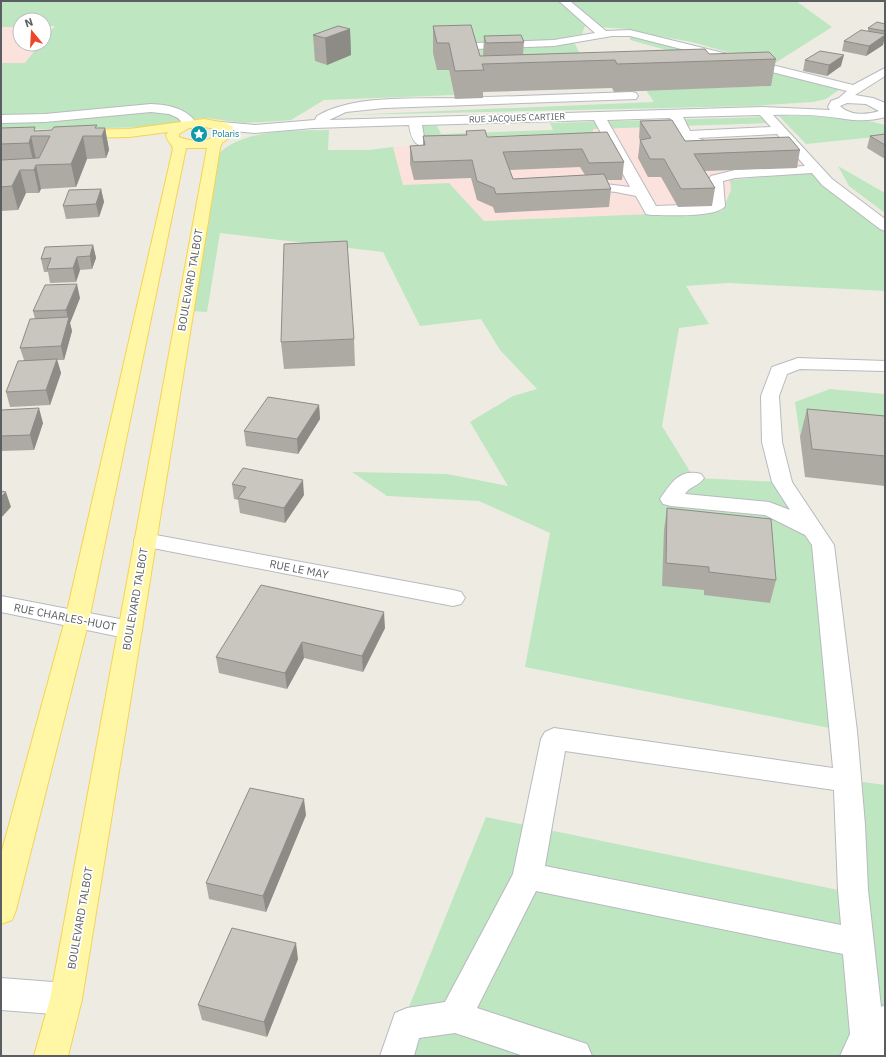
<svg xmlns="http://www.w3.org/2000/svg" width="886" height="1057" viewBox="0 0 886 1057" font-family="'IBM Plex Sans',sans-serif">
<style>
.medical{fill:#fce2dd}
.green{fill:#bee6c0}
.lines{fill:none;stroke-linecap:round;stroke-linejoin:round}
.minor-casing{stroke:#b7babf;stroke-width:2}
.major-casing{stroke:#f5d354;stroke-width:2}
.minor{fill:#fff;fill-rule:evenodd}
.major{fill:#fff7a6;fill-rule:evenodd}
.wall{fill:#adaaa4;fill-rule:evenodd}
.shaded-wall{fill:#8d8b86}
.building{fill:#c9c6bf;stroke:#8d8b86}
.labels{text-anchor:middle;stroke-width:3.5;stroke-linejoin:round;paint-order:stroke}
.far-street-label{font-size:9px;fill:#5a5e63;stroke:#fff}
.far-culture-label{font-size:9px;fill:#0d838f;stroke:#fff;text-anchor:start}
.street-label{font-size:11px;fill:#5a5e63;stroke:#fff}
</style>
<rect width="100%" height="100%" fill="#eeece2"/>
<g class="medical">
<path d="M1 27H20V44H40L25 63H1Z"/>
<path d="M680 125 695 144 795 146 812 173 730 180 731 190 722 211 484 221 449 183 403 185 393 147 431 144 597 138 593 129Z"/>
</g>
<g class="green">
<path d="M1 1H796L832 27 772 65 692 42 651 35 628 29 585 26 582 34 571 36 593 80 449 70 454 95 324 100 291 120 280 121 243 123 207 118 194 119 153 127 1 130V63H25L40 44H44V39L55 26H44V20H20V27H1Z"/>
<path d="M630 35 840 89 826 99 813 102 752 106 348 115 654 102 646 90 770 86 743 71 630 40Z"/>
<path d="M779 116C815 116 851 115 885 125V136L806 144Z"/>
<path d="M765 117 772 123 593 129V133L422 138 417 126H437L441 134 553 130 550 123Z"/>
<path d="M329 130 328 150H368L393 147 403 185 449 183 484 221 722 211 731 190 730 180 812 173 885 226V291L728 283 686 286 709 324 679 328 662 426 694 478 782 482 823 545 844 731 525 667 550 533 479 501 387 496 352 472 447 474 508 486 470 422 513 396 537 389 500 350 481 319 420 326 383 252 220 233 207 312 192 311 215 158C238 128 294 131 329 130Z"/>
<path d="M838 166 885 193V213L849 186Z"/>
<path d="M830 389 885 394V445L800 437 795 402Z"/>
<path d="M849 780 885 785V1056H389L486 817 853 893Z"/>
</g>
<g class="lines">
<g class="minor-casing">
<g id="minor">
<path d="M559 1H570L606 31 630 30 853 85 885 68V76L855 95 873 98 885 103V117C871 121 859 121 845 119 823 115 796 114 773 115L832 179 885 219V231L880 229 822 185 812 173 735 178 723 181 725 206C717 218 666 215 651 215L646 214 636 196 616 192 575 188 573 185 575 182 580 181 630 187 594 120 422 125 424 137C433 143 446 138 457 140L459 143 457 146C447 148 423 150 416 143 411 138 410 131 409 125L313 128 255 133 221 130 216 129 215 126 216 123 221 122 255 125 315 120 317 116C353 94 420 99 462 98 519 96 575 94 632 92L636 93 638 96 636 99 384 108 346 112 329 120 763 107 830 110 828 107 831 101 839 98 847 91 630 36H612L554 46 448 50 443 47 448 44 554 40 595 33ZM847 103 866 104 879 111C867 115 850 116 840 106ZM760 115 771 127 690 131 683 117ZM670 118C680 136 685 145 706 150 712 151 718 152 725 151L727 148 725 145 706 142 698 138 777 134 805 166 735 170 711 176 709 179 711 204 656 206 607 120Z"/>
<path d="M151 104C169 105 187 108 197 124L196 127H186L178 118 169 114 151 112 45 122 1 123V115L45 114Z"/>
<path d="M798 358 885 361V371L800 369 787 374 779 396 782 442 792 482 834 545 857 731 865 825 868 890 881 1007 885 1005V1056H840L850 1034 843 954 536 891 477 1008 587 1044 592 1056H524L455 1033 419 1038 414 1056H380L395 1013 407 1008 445 1002 513 874 541 739 545 732 554 728 833 768 812 545 805 535 765 515 671 506 663 504 660 499C671 483 680 468 701 474L704 478C699 486 690 486 685 494L769 502 790 510 772 482 762 442 761 396 772 367ZM565 751 834 790 838 890 841 925 545 866Z"/>
<path d="M145 533 453 590 461 592 465 598 461 604 453 606 137 545 134 540 137 535Z"/>
<path d="M1 596 130 621 139 624 142 630 139 636 130 639 1 612Z"/>
<path d="M1 978 66 983 78 988 82 999 78 1010 66 1015 1 1010Z"/>
</g>
</g>
<g class="major-casing">
<path id="major" d="M204 119 226 123 233 127 234 134 222 143 220 148 82 999 68 1056H34L50 999 207 148H186L89 620 16 910 12 920 1 924V854L65 620 173 149C172 143 167 142 166 135L168 132 129 137 76 138 71 137 70 134 71 131 76 130 129 129ZM204 127 217 129 222 133C209 142 193 143 179 137V134L189 128Z"/>
</g>
<use href="#minor" class="minor"/>
<use href="#major" class="major"/>
</g>
<g class="wall">
<path d="M885 24V42L884 41 883 45 866 56 842 51 844 41 868 31V28Z"/>
<path d="M433 26 480 56H483L484 36 524 42 523 54H709L776 59 771 86 614 92 612 88 483 92V98L455 99 449 70H437L433 53Z"/>
<path d="M350 29 351 55 327 65 315 61 313 35Z"/>
<path d="M805 60 841 66 827 76 803 71Z"/>
<path d="M640 121 685 141 800 150 797 168 705 171 715 188 712 206 678 207 661 177H648L638 158 640 140 639 138Z"/>
<path d="M1 128 36 131 105 128 109 150 106 158 87 159 76 187 41 189 39 193H26L18 210 1 211Z"/>
<path d="M466 131 487 137 607 132 624 162 622 180H607L611 189 609 207 495 213 493 207 477 200 471 178 414 180 410 164V146L423 145V136L466 135ZM580 167 585 175 513 179 510 170Z"/>
<path d="M885 134V159L867 148 870 136Z"/>
<path d="M101 189 104 202 99 217 66 219 63 206Z"/>
<path d="M93 245 96 258 92 269 80 270 76 282 50 283 48 272H44L41 259Z"/>
<path d="M80 298 70 323 72 331 64 360H57L61 373 50 405 10 407 6 392 24 360 20 348 35 319 33 311Z"/>
<path d="M354 339 355 366 284 369 281 342Z"/>
<path d="M319 405 320 419 298 454 246 446 244 431Z"/>
<path d="M807 409 885 416V486L805 477 800 437Z"/>
<path d="M1 410 43 423 34 450 1 451Z"/>
<path d="M232 484 304 495 285 523 240 513 238 500 234 499Z"/>
<path d="M667 508 776 580 770 603 704 595V590L662 586 664 530Z"/>
<path d="M385 628 363 672 304 658 287 689 219 673 216 657Z"/>
<path d="M306 815 266 912 209 899 206 883Z"/>
<path d="M298 959 267 1037 202 1020 198 1005Z"/>
</g>
<g class="shaded-wall">
<path d="M350 29 351 55 327 65 325 38Z"/>
<path d="M885 35 883 45 866 56 869 46Z"/>
<path d="M844 55 841 66 827 76 829 65Z"/>
<path d="M105 128 109 150 106 158 102 136Z"/>
<path d="M31 136 36 159 34 165 29 143Z"/>
<path d="M83 136 87 159 76 187 71 164Z"/>
<path d="M36 165 41 189 39 193 34 170Z"/>
<path d="M20 170 26 193 18 210 12 186Z"/>
<path d="M101 189 104 202 99 217 96 204Z"/>
<path d="M93 245 96 258 92 269 90 256Z"/>
<path d="M77 257 80 270 76 282 73 268Z"/>
<path d="M77 284 80 298 70 323 72 331 64 360 61 346 68 319 66 310Z"/>
<path d="M57 359 61 373 50 405 46 390Z"/>
<path d="M319 405 320 419 298 454 297 439Z"/>
<path d="M39 408 43 423 34 450 30 435Z"/>
<path d="M303 480 304 495 285 523 284 508Z"/>
<path d="M6 492 11 507 1 518V497Z"/>
<path d="M384 612 385 628 363 672 362 656Z"/>
<path d="M302 642 304 658 287 689 285 673Z"/>
<path d="M304 799 306 815 266 912 263 896Z"/>
<path d="M296 943 298 959 267 1037 264 1022Z"/>
</g>
<g class="building">
<path d="M877 22 885 24V31L868 28Z"/>
<path d="M471 25 480 56 705 49 709 54 769 52 776 59 617 64 615 60 482 64 484 70 455 71 449 43H437L433 26Z"/>
<path d="M338 26 350 29 325 38 313 35Z"/>
<path d="M861 30 885 34V35L869 46 844 41Z"/>
<path d="M521 35 524 42 486 43 484 36Z"/>
<path d="M820 51 844 55 829 65 805 60Z"/>
<path d="M672 120 685 141 789 137 800 150 694 154 715 188 681 189 664 159H650L640 140 651 138 640 121Z"/>
<path d="M97 125 95 128H105L102 136H83L71 164 36 165 34 170H20L12 186 1 187V160L39 158 50 136H31L29 143 1 144V128L35 127 34 131 52 130 54 127Z"/>
<path d="M485 130 487 137 607 132 624 162 589 163 582 149 503 152 513 179 604 174 611 189 496 194 494 188 477 181 472 160 413 162 410 146 425 145 423 136 467 135 466 131Z"/>
<path d="M885 134V145L870 136Z"/>
<path d="M101 189 96 204 63 206 69 190Z"/>
<path d="M347 241 354 339 281 342 284 244Z"/>
<path d="M93 245 90 256 77 257 73 268 47 269 51 258 41 259 45 247Z"/>
<path d="M77 284 66 310 33 311 45 285Z"/>
<path d="M69 317 61 346 20 348 30 319Z"/>
<path d="M57 359 46 390 6 392 18 361Z"/>
<path d="M268 397 319 405 297 439 244 431Z"/>
<path d="M39 408 30 435 1 436V410Z"/>
<path d="M807 409 885 416V456L812 449Z"/>
<path d="M243 468 303 480 284 508 238 498 246 487 232 484Z"/>
<path d="M1 491 6 492 1 497Z"/>
<path d="M667 508 771 519 776 580 709 572V567L666 563Z"/>
<path d="M261 585 384 612 362 656 302 642 285 673 216 657Z"/>
<path d="M250 788 304 799 263 896 206 883Z"/>
<path d="M232 928 296 943 264 1022 198 1005Z"/>
</g>
<defs>
<g id="sight-disc" transform="scale(0.9)"><circle r="9.5" fill="#0f9aa8" stroke="#fff"/><path d="M0-6L1.8-2.2L6-1.7L2.9 1.2L3.7 5.4L0 3.3L-3.7 5.4L-2.9 1.2L-6-1.7L-1.8-2.2Z" fill="#fff"/></g>
</defs>
<g fill-rule="evenodd">
<use href="#sight-disc" x="199" y="134"/>
</g>
<g class="labels">
<g class="far-street-label">
<text transform="translate(517 118) rotate(-2)" y="3">RUE JACQUES CARTIER</text>
</g>
<g class="far-culture-label">
<text x="212" y="137">Polaris</text>
</g>
<g class="street-label">
<text transform="translate(190 280) rotate(-80)" y="4">BOULEVARD TALBOT</text>
<text transform="translate(299 569) rotate(11)" y="4">RUE LE MAY</text>
<text transform="translate(135 599) rotate(-80)" y="4">BOULEVARD TALBOT</text>
<text transform="translate(65 617) rotate(11)" y="4">RUE CHARLES-HUOT</text>
<text transform="translate(80 918) rotate(-80)" y="4">BOULEVARD TALBOT</text>
</g>
</g>
<rect width="886" height="1057" fill="none" stroke="#5a5e63" stroke-width="4"/>
<g transform="translate(32 32) rotate(342)"><circle r="19" fill="#ffffff" stroke="#bdbfc1"/>
<path d="M0-3L7 15L0 10L-7 15Z" fill="#ee4628"/>
<text y="-6" font-size="11" font-weight="bold" text-anchor="middle" fill="#5a5e63">N</text>
</g>
</svg>
